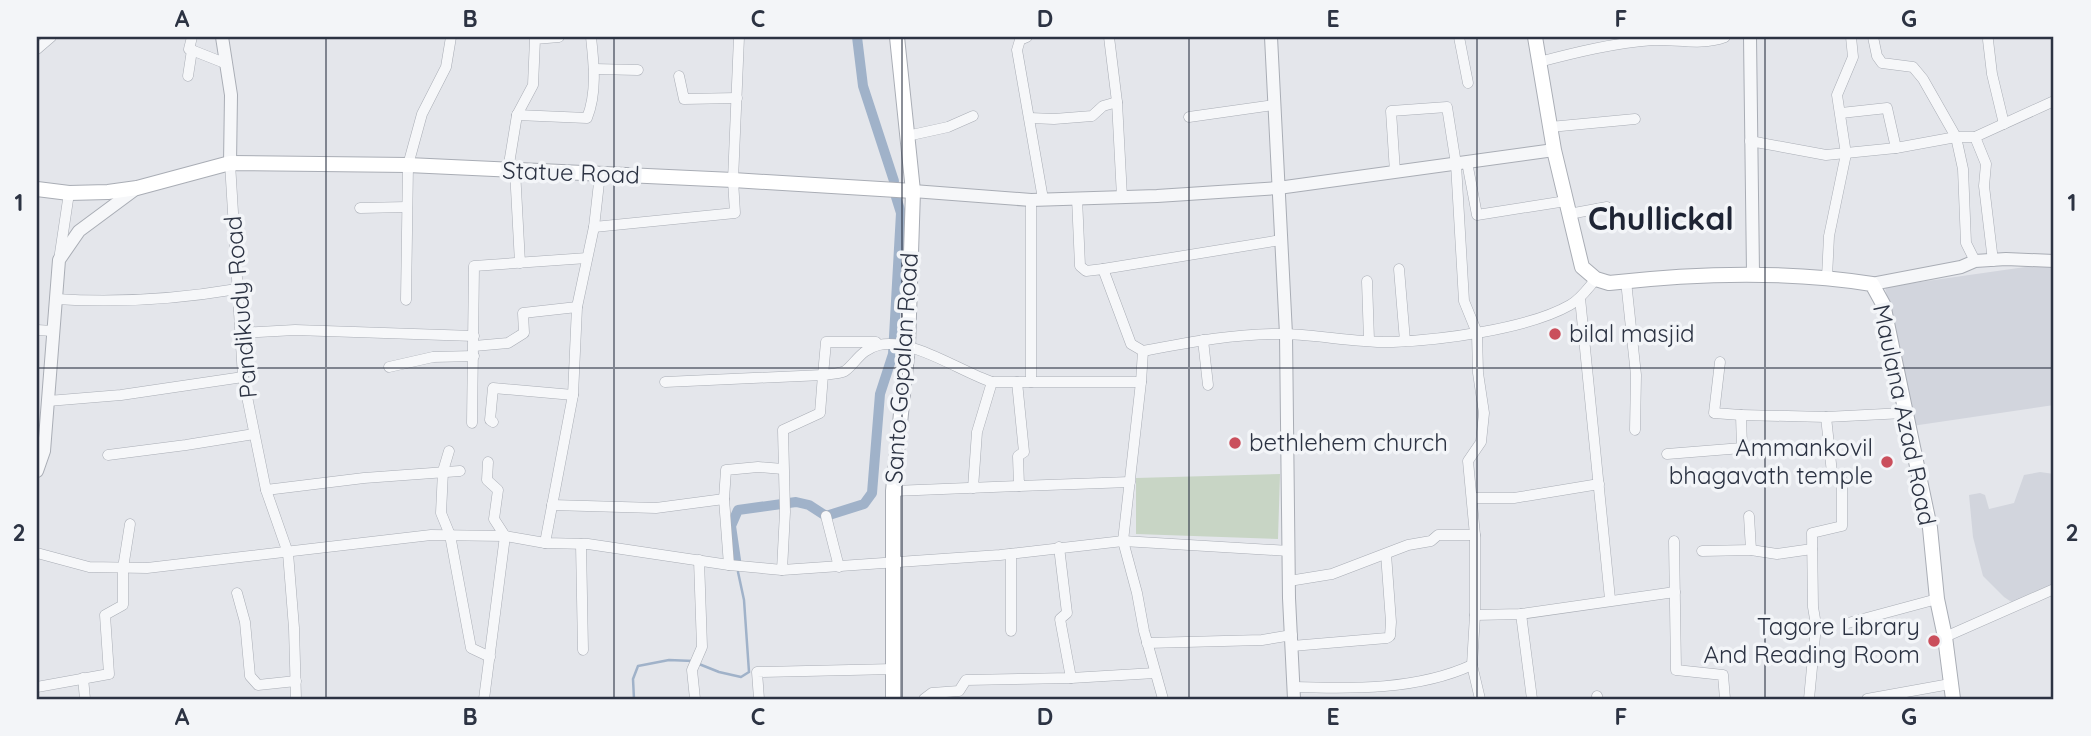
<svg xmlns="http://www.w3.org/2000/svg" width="2091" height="736" viewBox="0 0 2091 736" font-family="Quicksand,sans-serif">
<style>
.built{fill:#d2d5dd}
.green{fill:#c8d5c5}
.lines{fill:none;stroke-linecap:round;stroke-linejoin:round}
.stream{stroke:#a0b2c9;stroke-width:2.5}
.canal{stroke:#a0b2c9;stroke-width:10}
.minor-casing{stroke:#a9adb5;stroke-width:11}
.tertiary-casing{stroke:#a9adb5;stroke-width:14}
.secondary-casing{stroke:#a9adb5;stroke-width:16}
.minor{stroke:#f6f7f9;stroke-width:10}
.tertiary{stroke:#f6f7f9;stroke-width:12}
.secondary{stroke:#fff;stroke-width:14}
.grid{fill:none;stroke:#2c3343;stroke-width:2;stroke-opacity:0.55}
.poi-dot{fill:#ca4f5c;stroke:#f3f5f8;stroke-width:2.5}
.labels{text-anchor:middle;stroke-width:7;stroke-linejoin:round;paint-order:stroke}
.street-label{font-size:24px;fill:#2c3343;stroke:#f3f5f8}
.poi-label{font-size:24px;fill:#2c3343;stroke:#f3f5f8;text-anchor:start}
.district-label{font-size:32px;font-weight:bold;fill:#1e2434;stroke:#f3f5f8}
.neatline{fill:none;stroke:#2c3343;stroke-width:2.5}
.grid-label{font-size:23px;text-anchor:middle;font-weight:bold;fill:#2c3343}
</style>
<rect width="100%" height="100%" fill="#e4e6eb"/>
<g class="built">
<path d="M2054 263V405L1912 426 1885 287Z"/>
<path d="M2040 472 2054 474V586L2013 603 2004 597 1983 576 1973 537 1969 495 1980 493 1985 495 1989 509 2014 503 2024 475Z"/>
</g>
<path class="green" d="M1280 474 1278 539 1136 534V478Z"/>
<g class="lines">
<g class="stream">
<path d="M699 664 719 672 741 677 749 672 744 600 738 572"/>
<path d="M634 699 633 679 638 666 669 660 693 661"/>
</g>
<g class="canal">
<path d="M857 37 863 86 894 181"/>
<path d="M736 560 731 526 738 510 796 502 809 505 826 516 864 504 872 493 880 394 893 354 901 213 896 197"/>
</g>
<g class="minor-casing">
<g id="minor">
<path d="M192 37 189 49 227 64"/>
<path d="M1027 37 1020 40 1017 50 1043 199"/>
<path d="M1109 37 1117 102 1122 197"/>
<path d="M1459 37 1468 83"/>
<path d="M1873 37 1877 56 1882 63 1913 67 1923 79 1956 137 1963 169 1966 243 1975 261"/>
<path d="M1988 40 1992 74 2004 124"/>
<path d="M37 49 51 37"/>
<path d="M1539 62C1577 52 1614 43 1653 40 1678 39 1701 46 1725 37"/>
<path d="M594 69 638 70"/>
<path d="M188 76 192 50"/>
<path d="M679 76 684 99 737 98"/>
<path d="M1841 113 1887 108 1896 148"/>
<path d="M517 115 533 85 535 39 559 37"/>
<path d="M1189 117 1274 105"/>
<path d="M1030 118 1054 119 1092 116 1103 106 1117 102"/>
<path d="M1550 127 1635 119"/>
<path d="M907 136 948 127 973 116"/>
<path d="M1975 137 1986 164 1984 186 1993 261"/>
<path d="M1750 141 1826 155 1896 148 1956 137H1975L2054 101"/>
<path d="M1467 162 1477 215 1566 201"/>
<path d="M230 163 243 377 266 490 288 553 294 628 296 699"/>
<path d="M508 170 517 115 587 118C597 93 594 64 591 37"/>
<path d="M515 170 520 263"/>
<path d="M1395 172 1391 111 1447 107 1456 164 1464 301 1477 333 1478 373 1484 413 1481 442 1468 461 1475 535V615L1472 665 1480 699"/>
<path d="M1077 198 1080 266 1086 271 1103 269 1131 344 1143 351C1190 342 1238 333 1286 334 1321 335 1357 343 1393 342 1441 340 1528 329 1570 305 1581 299 1588 288 1596 279"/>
<path d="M1031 200V382"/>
<path d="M360 208 407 207"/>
<path d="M1569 214 1607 207"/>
<path d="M594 227 735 213 733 180 739 37"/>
<path d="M59 260 69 193"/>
<path d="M1103 269 1281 240"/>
<path d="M1399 269 1405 341"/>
<path d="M1827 277 1829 236 1846 154 1837 95 1853 57 1851 37"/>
<path d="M1367 281 1369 340"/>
<path d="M1626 281 1636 375 1635 430"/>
<path d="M1580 298 1610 599"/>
<path d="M56 299C115 303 178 299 237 289"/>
<path d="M406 300 408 165 422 114 446 67 451 37"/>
<path d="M37 330 53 331"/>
<path d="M240 333 295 330 474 336"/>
<path d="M1203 340 1208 385"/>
<path d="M474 346 508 343 524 333 523 313 577 307"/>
<path d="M1143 351 1141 382 1123 541 1137 593 1144 631 1163 699"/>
<path d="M1720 362 1714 413 1741 415"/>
<path d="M389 367 433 357 474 356"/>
<path d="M665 382 823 375 826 342H876"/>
<path d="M1017 382 1024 452 1018 456 1019 486 1130 482"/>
<path d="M48 401 121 395 243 377"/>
<path d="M493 422 490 420 493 388 573 395"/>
<path d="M472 423 474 266 587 258"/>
<path d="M449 451 443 471 441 513 450 535 471 648 490 657"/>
<path d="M1667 454 1742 448 1741 415 1826 417 1904 413"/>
<path d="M108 455 186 445 254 434"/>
<path d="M973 488 977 432 992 382"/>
<path d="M266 490 364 478 460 471"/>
<path d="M893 491 1019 486"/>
<path d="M1473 498H1514L1599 484"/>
<path d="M552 505 656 508 724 499"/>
<path d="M826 516 839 567"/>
<path d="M1749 516 1751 550"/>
<path d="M1674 541 1676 670 1723 675 1725 699"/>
<path d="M545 543 573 395 577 307 594 227 600 174"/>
<path d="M581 544 583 650"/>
<path d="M1059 547 1067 613 1060 619 1071 678"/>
<path d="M1702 551 1751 550 1777 554 1812 549"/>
<path d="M37 553 89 567 147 568 431 535 505 536 545 543 588 544 729 565 782 570 1000 555 1123 541 1289 551"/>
<path d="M729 565 724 499 726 470 758 467 783 469"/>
<path d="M782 570 785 512 783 430 820 413 823 375C829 374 839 374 845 371 855 364 861 349 879 345 913 338 959 371 992 382H1141"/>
<path d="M1289 581 1332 574 1408 545 1431 541 1438 535H1475"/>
<path d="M237 593 245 622 250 676 258 685 296 681"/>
<path d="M1521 614 1532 699"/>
<path d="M1475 615 1521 614 1675 592"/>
<path d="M1848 623 1937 599"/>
<path d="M1011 631V554"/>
<path d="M1945 637 2054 589"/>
<path d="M1147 643 1262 640 1292 635"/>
<path d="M1292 646 1387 638 1390 636 1391 622 1386 554"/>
<path d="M83 678 85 699"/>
<path d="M37 687 109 674 105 615 123 605V568L130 524"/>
<path d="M1293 687C1352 689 1418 690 1472 665"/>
<path d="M1597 696 1598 699"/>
<path d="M484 699 505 536 494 519 498 490 487 480 488 462"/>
<path d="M695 699 692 670 702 647 699 560"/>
<path d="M759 699 757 672 894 669"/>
<path d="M924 699 932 693 959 691 966 680 1071 678 1155 673"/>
<path d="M1809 699 1816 625 1813 607 1812 533 1842 526V480L1832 473 1826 417"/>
<path d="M1867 699 1950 684"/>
</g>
</g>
<g class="tertiary-casing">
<g id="tertiary">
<path d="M222 37 231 95 230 163"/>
<path d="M1271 37 1286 334 1289 598 1294 699"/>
<path d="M1750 37 1753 273"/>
<path d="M913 191 1031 200 1157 196 1278 188 1554 150"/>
<path d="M1872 284 1961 267 1975 261 2006 259 2054 261"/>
<path d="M37 471 44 451 59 260 79 231 137 188"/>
</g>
</g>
<g class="secondary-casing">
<g id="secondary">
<path d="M1535 37 1554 150 1582 267 1596 279 1609 283C1697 273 1785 270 1872 284L1883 304 1930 528 1937 599 1945 637 1953 699"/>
<path d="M37 189 69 193 108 192 137 188 230 163 408 165 733 180 913 191"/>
<path d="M893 699V491L908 346 913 191 897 37"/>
</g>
</g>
<use href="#minor" class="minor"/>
<use href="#tertiary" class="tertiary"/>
<use href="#secondary" class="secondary"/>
</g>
<path class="grid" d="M326 37V699M614 37V699M902 37V699M1189 37V699M1477 37V699M1765 37V699M37 368H2054"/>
<g class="poi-dot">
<circle cx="1555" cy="334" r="7"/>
<circle cx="1235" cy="443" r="7"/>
<circle cx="1887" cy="462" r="7"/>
<circle cx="1934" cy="641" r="7"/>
</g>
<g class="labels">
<g class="street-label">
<text transform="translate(571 173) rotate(2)" y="8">Statue Road</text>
<text transform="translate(241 307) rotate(-95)" y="8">Pandikudy Road</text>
<text transform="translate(902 368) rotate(-86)" y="8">Santo Gopalan Road</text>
<text transform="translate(1904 415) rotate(78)" y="8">Maulana Azad Road</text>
</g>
<g class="poi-label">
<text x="1569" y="342">bilal masjid</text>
<text x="1249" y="451">bethlehem church</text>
<text x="1873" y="456" text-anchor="end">Ammankovil<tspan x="1873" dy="28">bhagavath temple</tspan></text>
<text x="1920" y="635" text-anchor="end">Tagore Library<tspan x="1920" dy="28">And Reading Room</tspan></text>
</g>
<g class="district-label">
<text x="1661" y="230">Chullickal</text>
</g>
</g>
<rect width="2091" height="736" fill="none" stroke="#f3f5f8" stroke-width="77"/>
<rect x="38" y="38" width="2014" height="660" class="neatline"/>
<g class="grid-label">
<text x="182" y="27">A</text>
<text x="470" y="27">B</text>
<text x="758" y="27">C</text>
<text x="1045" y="27">D</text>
<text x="1333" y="27">E</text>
<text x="1621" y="27">F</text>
<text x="1909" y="27">G</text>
<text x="19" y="211">1</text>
<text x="2072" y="211">1</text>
<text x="19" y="541">2</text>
<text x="2072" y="541">2</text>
<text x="182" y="725">A</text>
<text x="470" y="725">B</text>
<text x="758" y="725">C</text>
<text x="1045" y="725">D</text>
<text x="1333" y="725">E</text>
<text x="1621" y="725">F</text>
<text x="1909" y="725">G</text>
</g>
</svg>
